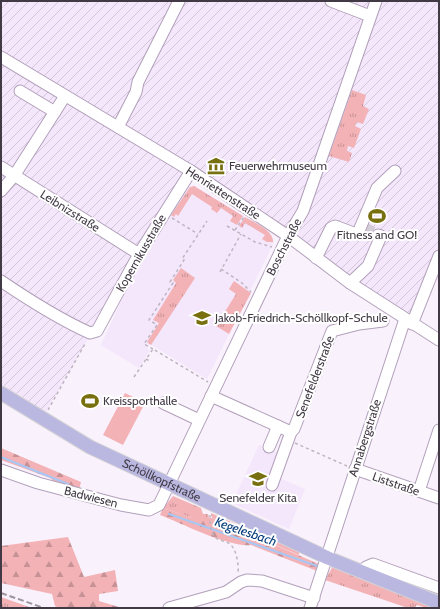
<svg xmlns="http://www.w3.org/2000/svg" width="440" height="609" viewBox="0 0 440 609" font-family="Cabin,sans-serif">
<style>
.built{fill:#f4e6fb}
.industrial{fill:url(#industrial-furrows)}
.grass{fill:url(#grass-tufts)}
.forest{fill:url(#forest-firs)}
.pitch{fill:#f3b2b6}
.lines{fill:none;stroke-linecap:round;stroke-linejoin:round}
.stream{stroke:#a7c8f5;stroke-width:2}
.minor-tunnel{stroke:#d4ccd7;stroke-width:11;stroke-dasharray:11 5.5;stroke-linecap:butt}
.minor-casing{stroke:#b2a0bb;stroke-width:13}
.major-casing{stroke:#d5d3d6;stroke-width:15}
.path{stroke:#bdb5c0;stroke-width:1.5;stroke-dasharray:3 3;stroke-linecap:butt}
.minor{stroke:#fff;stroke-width:11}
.major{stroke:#bab8e1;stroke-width:13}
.rail{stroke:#9b939e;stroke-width:2;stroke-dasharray:6 3;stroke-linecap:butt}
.labels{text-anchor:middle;stroke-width:4;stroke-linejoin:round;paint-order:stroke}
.poi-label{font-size:12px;fill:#413944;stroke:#fff;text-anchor:start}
.street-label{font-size:12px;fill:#413944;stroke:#fff}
.water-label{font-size:13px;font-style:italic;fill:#073e7e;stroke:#fff}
</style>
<defs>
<pattern id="industrial-furrows" width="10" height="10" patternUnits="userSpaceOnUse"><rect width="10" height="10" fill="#f4e6fb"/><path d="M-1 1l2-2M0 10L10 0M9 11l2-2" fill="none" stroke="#d2c6d8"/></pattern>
<pattern id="grass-tufts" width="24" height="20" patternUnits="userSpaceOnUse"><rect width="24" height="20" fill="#f3b2b6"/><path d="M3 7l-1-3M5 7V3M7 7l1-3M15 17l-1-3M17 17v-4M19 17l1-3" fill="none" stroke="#c69296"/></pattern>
<pattern id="forest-firs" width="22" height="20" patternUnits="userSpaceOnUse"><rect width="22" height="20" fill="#f3b2b6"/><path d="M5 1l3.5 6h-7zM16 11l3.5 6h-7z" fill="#c69296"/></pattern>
</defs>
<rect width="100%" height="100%" fill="#f9f1fc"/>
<g class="built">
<path d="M195 186 270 233 274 242 207 379 150 344 147 349 150 350 139 368 101 345 124 295 143 258 189 188Z"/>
<path d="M259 445 283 455 274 476 305 489 289 529 232 503Z"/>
</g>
<path class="industrial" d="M1 1H439V282L433 279 416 320 189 165 44 415 1 387Z"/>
<g class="grass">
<path d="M352 90 366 95 363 106 369 109 363 124 357 122 355 126 361 129 354 148 348 146 347 151 352 153 349 162 329 156Z"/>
<path d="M194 186 243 216 237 225 230 221 233 216 221 208 217 213 211 209 212 207 192 194 178 216 176 214 174 217 171 215 190 187Z"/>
<path d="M245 217C253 222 274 230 273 242H267L262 239 265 235 245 223 242 228 239 226Z"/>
<path d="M181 268 195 278 151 345 147 342 159 323 153 320 176 283 173 280Z"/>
<path d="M234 281 251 293 229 334 216 326 236 294 229 289Z"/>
<path d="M173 496 201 508 203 514H208L209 518H192L163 508Z"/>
<path d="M211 513 299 552V555L212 518Z"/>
<path d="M333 566 438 608H427L417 605 414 608H408L325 580Z"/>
<path d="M1 597 32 608H1Z"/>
</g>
<g class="forest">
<path d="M1 448 81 482 79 490 56 483 50 478 1 460Z"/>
<path d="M163 508 192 518H212L319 564 317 571 251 545C230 548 181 523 160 515Z"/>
<path d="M68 537 84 577 115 570 118 591 99 594V601L122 608H59L55 606 52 594 1 583V546Z"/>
</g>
<path class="pitch" d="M125 393 145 403 123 445 103 435Z"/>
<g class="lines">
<g class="stream">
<path d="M1 457 68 484"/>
<path d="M169 514 317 566"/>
</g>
<path class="minor-tunnel" d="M363 227 378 235"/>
<g class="minor-casing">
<g id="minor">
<path d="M331 1 370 16"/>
<path d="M1 57 191 171 288 236 350 283 439 340"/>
<path d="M20 91 55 112"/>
<path d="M118 127 136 92 138 82 179 1"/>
<path d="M1 167 139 254"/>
<path d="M1 191 14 176 65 96"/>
<path d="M316 258 331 228 335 226 356 234 358 233 377 188 395 171"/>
<path d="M1 281C29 300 59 319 90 333L97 331 139 254 191 171"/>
<path d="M350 283 368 266 381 236 378 235"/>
<path d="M412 324 439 256"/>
<path d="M211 396 291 432 294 429 332 331 359 324 383 321"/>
<path d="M163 403 199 420"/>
<path d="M269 447 278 426"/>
<path d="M355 469 439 498"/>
<path d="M1 470 38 483 121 505 149 510 159 505 288 236 303 211 376 1"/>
<path d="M272 485 291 432"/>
<path d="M419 491 439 430"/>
<path d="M363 573 366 567 373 564 439 588"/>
<path d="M169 608 226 592 241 582 247 580 262 581 314 598"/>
<path d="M310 608 405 319"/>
</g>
</g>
<g class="major-casing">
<g id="major">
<path id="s1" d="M1 393 90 447 328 558 439 603"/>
</g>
</g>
<g class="path">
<path d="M172 218 198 234"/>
<path d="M227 226 255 242 272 247"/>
<path d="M235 230 244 217"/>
<path d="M221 269 242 283 251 292"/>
<path d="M220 272 241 234"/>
<path d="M153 349 144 344 157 325 149 320 173 283 170 282 184 260 182 259 207 221"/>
<path d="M146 359 150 361"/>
<path d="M134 377 153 349 208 382"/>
<path d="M48 410 86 342"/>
<path d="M295 443 347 466"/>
<path d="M210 515C210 521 210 534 216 538 220 541 226 541 230 544 237 550 239 566 238 574"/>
</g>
<use href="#minor" class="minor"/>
<use href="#major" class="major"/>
<path class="rail" d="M1 593 44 608"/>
</g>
<defs>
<g id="museum-bare" transform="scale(1.38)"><path d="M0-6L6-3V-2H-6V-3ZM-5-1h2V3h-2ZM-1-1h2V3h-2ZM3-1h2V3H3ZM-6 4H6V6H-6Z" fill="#786f0e" stroke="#fff" stroke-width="2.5" paint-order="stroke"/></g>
<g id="stadium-bare" transform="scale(1.38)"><path d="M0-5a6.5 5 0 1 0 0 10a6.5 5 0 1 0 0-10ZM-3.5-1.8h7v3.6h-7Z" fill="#786f0e" stroke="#fff" stroke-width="2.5" paint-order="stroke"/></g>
<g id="school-bare" transform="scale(1.38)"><path d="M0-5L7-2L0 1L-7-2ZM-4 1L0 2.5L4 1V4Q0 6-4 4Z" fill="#786f0e" stroke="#fff" stroke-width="2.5" paint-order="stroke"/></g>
</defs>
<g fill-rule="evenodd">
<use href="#museum-bare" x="216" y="166"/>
<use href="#stadium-bare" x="377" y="216"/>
<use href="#school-bare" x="202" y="318"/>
<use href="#stadium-bare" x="90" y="401"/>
<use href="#school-bare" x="258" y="479"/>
</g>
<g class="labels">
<g class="poi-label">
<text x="229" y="170">Feuerwehrmuseum</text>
<text x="377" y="239" text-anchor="middle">Fitness and GO!</text>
<text x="215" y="322">Jakob-Friedrich-Schöllkopf-Schule</text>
<text x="103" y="405">Kreissporthalle</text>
<text x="258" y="502" text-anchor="middle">Senefelder Kita</text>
</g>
<g class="street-label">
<text transform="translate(223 193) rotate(33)" y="4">Henriettenstraße</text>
<text transform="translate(70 211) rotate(32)" y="4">Leibnizstraße</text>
<text transform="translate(284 247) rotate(-63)" y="4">Boschstraße</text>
<text transform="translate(141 253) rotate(-60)" y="4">Kopernikusstraße</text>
<text transform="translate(315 377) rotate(-69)" y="4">Senefelderstraße</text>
<text transform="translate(365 438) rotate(-72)" y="4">Annabergstraße</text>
<text dy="4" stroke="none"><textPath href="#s1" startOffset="183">Schöllkopfstraße</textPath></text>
<text transform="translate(396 484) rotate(19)" y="4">Liststraße</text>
<text transform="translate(91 497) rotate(14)" y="4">Badwiesen</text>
</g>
<g class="water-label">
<text transform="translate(246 531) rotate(19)" y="5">Kegelesbach</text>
</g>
</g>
<rect width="440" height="609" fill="none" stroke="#413944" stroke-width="4"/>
</svg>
